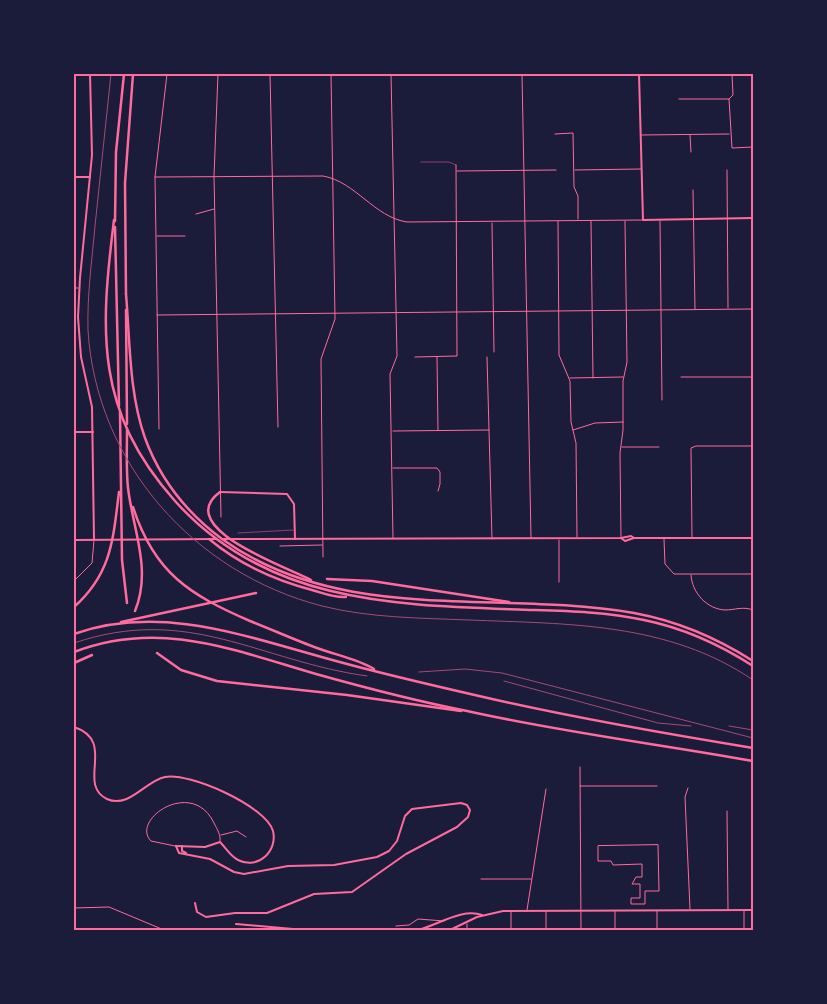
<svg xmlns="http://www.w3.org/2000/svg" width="827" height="1004" viewBox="0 0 827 1004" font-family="Roboto,sans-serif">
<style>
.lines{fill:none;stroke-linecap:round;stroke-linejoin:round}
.service{stroke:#ff6b9d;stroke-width:0.5}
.pedestrian{stroke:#ff6b9d;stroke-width:1}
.minor{stroke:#ff6b9d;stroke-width:1}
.tertiary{stroke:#ff6b9d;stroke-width:2}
.secondary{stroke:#ff6b9d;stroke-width:2}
.motorway{stroke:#ff6b9d;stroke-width:2.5}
.tram{stroke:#a44b75;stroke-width:1}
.rail{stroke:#a44b75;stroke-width:1}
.neatline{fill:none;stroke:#ff6b9d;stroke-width:2}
</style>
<rect width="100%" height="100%" fill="#1b1b3a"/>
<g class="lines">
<g class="service">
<path d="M421 162H449L456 165"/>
<path d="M238 533 293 530"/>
</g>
<path class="pedestrian" d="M658 845 659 891H645V904H631V898H640V884H632L636 877H642V864L613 865 611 861H598V846Z"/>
<g class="minor">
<path d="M218 74 214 176 221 517"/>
<path d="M270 74 278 427"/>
<path d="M391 74 397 356 390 374 393 538"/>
<path d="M522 74 531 538"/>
<path d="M732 74 733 95 729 99 732 148 753 147"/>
<path d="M679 99H729"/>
<path d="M555 134 573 133 574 187 578 196V219"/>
<path d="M641 135 729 134"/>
<path d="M690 135 691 152"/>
<path d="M575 170 641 169"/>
<path d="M727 170 728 308"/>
<path d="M457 171 556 170"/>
<path d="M155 177 323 176C356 182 374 217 407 222L643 220"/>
<path d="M693 190 695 309"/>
<path d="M196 214 214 209"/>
<path d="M558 221 559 355 570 381 571 422 576 443 577 537"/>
<path d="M591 221 593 378"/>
<path d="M660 221 662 400"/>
<path d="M492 223 494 352"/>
<path d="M157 236H185"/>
<path d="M74 288H78"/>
<path d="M157 315 753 309"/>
<path d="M415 357 457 356 456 165"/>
<path d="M437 357 438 430"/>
<path d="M487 357 492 539"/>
<path d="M681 377H753"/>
<path d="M570 378 623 377"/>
<path d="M159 429 155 177 167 74"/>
<path d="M573 430 595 423 623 422"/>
<path d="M393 431 489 430"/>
<path d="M622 447H659"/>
<path d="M393 468H437L440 472V484L438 491"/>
<path d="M692 537 691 448 696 446H753"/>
<path d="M621 538 620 453 623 430V381L627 362 625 221"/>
<path d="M664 539 665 564 674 574H753"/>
<path d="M559 540V582"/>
<path d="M280 546 322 545"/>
<path d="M323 557 321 359 335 319 331 74"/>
<path d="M691 575C692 593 707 609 725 610 735 610 743 606 753 610"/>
<path d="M74 581 92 563 94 540"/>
<path d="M580 767 581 930"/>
<path d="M580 786H657"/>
<path d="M688 788 685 797 690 909"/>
<path d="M727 811 728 909"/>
<path d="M221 835 237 831 246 837"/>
<path d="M175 846 151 841C130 820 192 777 214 823 217 829 221 835 220 841"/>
<path d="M481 879H531"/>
<path d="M74 908 109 907 164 930"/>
<path d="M527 910 546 789"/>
<path d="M511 911V930"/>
<path d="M546 911V930"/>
<path d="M615 911V930"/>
<path d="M657 911V930"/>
<path d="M744 911V930"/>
<path d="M467 924V930"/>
<path d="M396 926 409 925 418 919 444 921"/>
</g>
<g class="tertiary">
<path d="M639 74 643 220 753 218"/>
<path d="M74 177H90"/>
<path d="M74 432H93"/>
<path d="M74 727C117 741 76 784 107 799 129 809 145 781 165 777 189 772 266 806 273 831 278 851 258 870 238 860 230 856 226 848 220 842L205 847 176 846"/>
<path d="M176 846 179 853 210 859 234 872 244 874 288 866 334 865 377 857 389 851 397 841 405 816 412 809 461 803 467 805 470 810 468 817 457 827 406 854 352 892 314 894 267 913H235L206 917 197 912 195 903"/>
<path d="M182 846V851L186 853"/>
<path d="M236 924 304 930"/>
<path d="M418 930C438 925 462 908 482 915"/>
<path d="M450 930 477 917 503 911 753 910"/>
</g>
<g class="secondary">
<path d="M90 74 92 155 80 278 78 317 81 357 92 407 94 539"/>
<path d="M220 492 287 494 294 504 295 539"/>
<path d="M621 538 625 541 634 538"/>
<path d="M224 539 621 538 631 536 634 538H753"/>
<path d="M74 540 216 539"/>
</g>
<g class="motorway">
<path d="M114 220C100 332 95 411 175 501 270 607 403 605 534 610 570 611 607 612 644 620 683 628 719 644 753 666"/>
<path d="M115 221 116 152 124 74"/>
<path d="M115 227 119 406"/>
<path d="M126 294C130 341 129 393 145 438 160 479 187 513 222 539 343 626 497 589 634 613 677 621 717 638 753 661"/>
<path d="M126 294 125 183 133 74"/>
<path d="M126 310 127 424"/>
<path d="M120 412 122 560 127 603"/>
<path d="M127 430C127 449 126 469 128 488 133 530 152 570 135 611"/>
<path d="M220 492C171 528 290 568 311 580"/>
<path d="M133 507C154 573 190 595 250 621 273 630 295 640 317 648 336 655 358 659 374 669"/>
<path d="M209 539C239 564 274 580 312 590 323 593 334 598 346 597"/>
<path d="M327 579 372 581 509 602"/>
<path d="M74 607C112 573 113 539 119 492"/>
<path d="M121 622 256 593"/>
<path d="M74 634C162 603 250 638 336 661 383 674 431 685 479 696 569 717 661 733 753 748"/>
<path d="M74 652C160 619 233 650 316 674 366 688 416 701 467 711 561 732 658 744 753 761"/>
<path d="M157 653 181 670 217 681 347 695 461 711"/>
<path d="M74 663 92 655"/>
</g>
<g class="tram">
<path d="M74 643C189 604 259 661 367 676"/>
<path d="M419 672 465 669 502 673 753 738"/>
<path d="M504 681 658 723 691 726"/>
<path d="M729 726 753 730"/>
</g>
<path class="rail" d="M111 74C106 124 100 175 95 226 92 260 87 295 88 330 96 463 194 573 322 606 370 618 420 618 469 620 568 624 668 622 753 680"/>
</g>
<rect width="827" height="1004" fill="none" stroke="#1b1b3a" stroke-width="150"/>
<rect x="75" y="75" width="677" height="854" class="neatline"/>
</svg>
